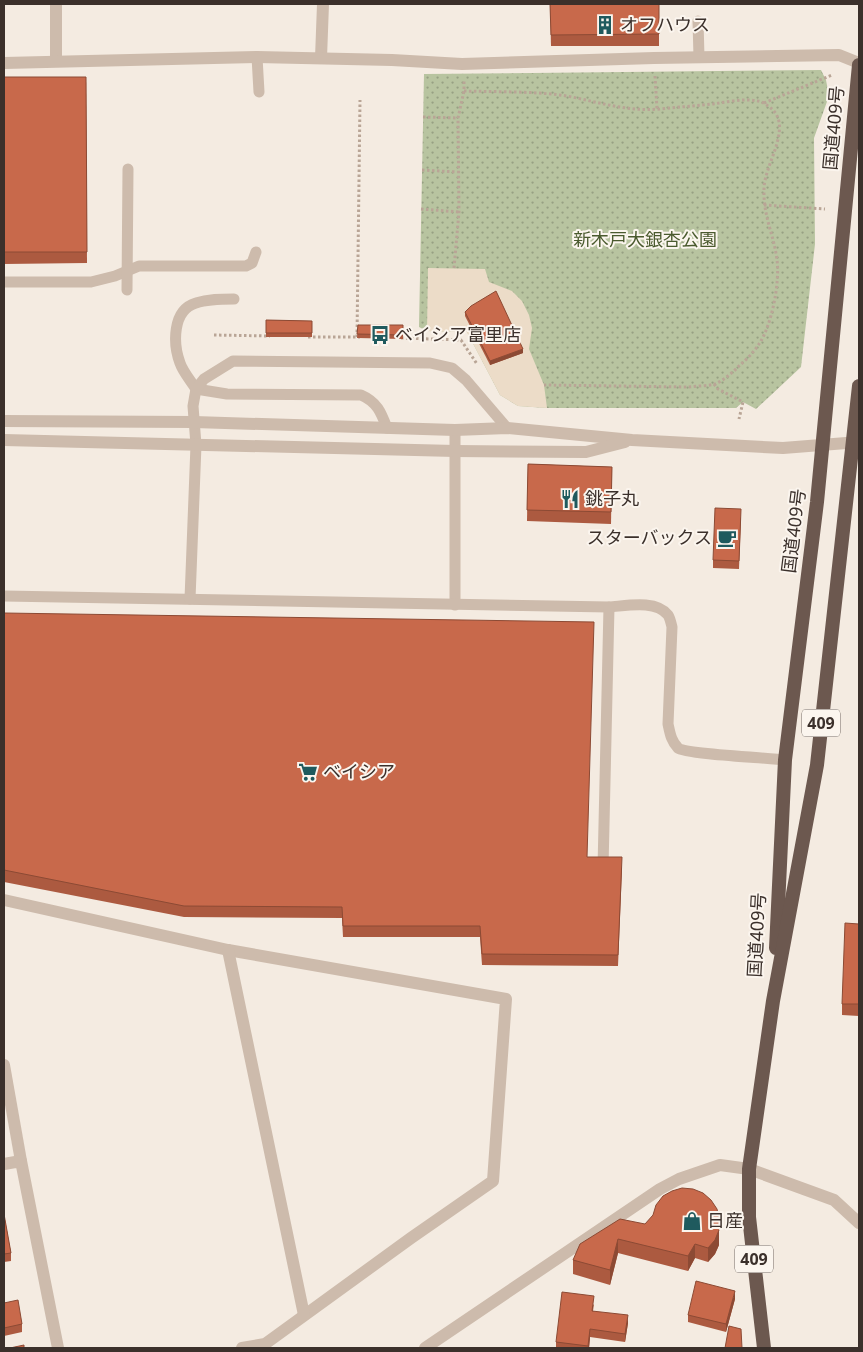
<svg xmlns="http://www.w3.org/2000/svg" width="863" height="1352" viewBox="0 0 863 1352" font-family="'Noto Sans','Noto Sans JP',sans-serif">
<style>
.park{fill:url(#park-dots)}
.plaza{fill:#ecdcc8}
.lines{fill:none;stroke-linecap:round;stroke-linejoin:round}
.path{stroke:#b9a596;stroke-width:3;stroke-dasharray:2.5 2.5;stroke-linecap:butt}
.service{stroke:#cdbbac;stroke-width:11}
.minor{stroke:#cdbbac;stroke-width:12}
.tertiary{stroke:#cdbbac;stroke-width:12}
.trunk{stroke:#6c584f;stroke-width:14}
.wall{fill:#ac5a40}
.shaded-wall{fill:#8c4a34}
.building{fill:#c8694b;stroke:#8c4a34}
.labels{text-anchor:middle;stroke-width:4;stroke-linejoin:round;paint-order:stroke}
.shield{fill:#fbf5ee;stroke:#756b66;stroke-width:1}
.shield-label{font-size:16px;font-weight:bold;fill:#3b302b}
.poi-label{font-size:18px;fill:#3b302b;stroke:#fbf5ee;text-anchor:start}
.street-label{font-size:18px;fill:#3b302b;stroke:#fbf5ee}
.park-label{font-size:18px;fill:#4a5a2e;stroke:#fbf5ee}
</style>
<defs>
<pattern id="park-dots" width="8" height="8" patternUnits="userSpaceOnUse" patternTransform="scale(1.25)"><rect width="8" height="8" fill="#b8c4a0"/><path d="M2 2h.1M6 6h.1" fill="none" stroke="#97a083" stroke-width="1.8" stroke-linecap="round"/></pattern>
</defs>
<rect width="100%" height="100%" fill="#f4ebe1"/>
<path class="park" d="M821 70 826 80 829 96 814 138 815 244 801 367 756 409 743 402 736 408H547L518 406 500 395 467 332 427 331 419 327 424 74Z"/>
<path class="plaza" d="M428 268 485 269 489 282 512 291 522 301 529 315 532 328 529 349 544 385 547 408 518 406 500 395 467 332 427 331Z"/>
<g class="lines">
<g class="path">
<path d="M655 76 657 109"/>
<path d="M464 91C498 92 534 91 567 96 598 102 628 112 660 109 678 107 695 106 713 104 727 102 744 98 758 101 761 101 765 104 768 106 796 124 764 164 764 189 763 216 774 235 777 260 780 282 772 325 759 344 754 352 746 360 739 366 732 373 724 380 715 384 707 386 697 386 688 387L544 385"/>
<path d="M764 103 832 75"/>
<path d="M423 117 458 118"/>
<path d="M422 170 457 172"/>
<path d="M764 205 825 209"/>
<path d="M421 209 459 212"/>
<path d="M454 268 459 212 458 118 464 91V80"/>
<path d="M214 335 270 336"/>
<path d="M308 337H360"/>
<path d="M357 337 360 100"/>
<path d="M401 338 461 340 477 364"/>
<path d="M714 384 718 389 743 402 739 419"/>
</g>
<g class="service">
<path d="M698 21 699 57"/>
<path d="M257 57 259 92"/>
<path d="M4 282H91L115 276 139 266H246L252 263 256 252"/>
<path d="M127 290 128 169"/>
<path d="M234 299C221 299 208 299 196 303 172 310 173 344 180 363 183 372 191 381 196 389L227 394 361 395C377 402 381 412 387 428"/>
<path d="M455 430V605"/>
<path d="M4 596 609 607C625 606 656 599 668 615 670 618 671 623 672 627L668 724C670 733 671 741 678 748 685 754 769 758 785 760"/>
<path d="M190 599 196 445 193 406 196 389 204 379 233 361 430 363 452 368 466 380 507 428"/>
<path d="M603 868 609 607"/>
</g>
<g class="minor">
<path d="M321 58 323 4"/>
<path d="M56 60V4"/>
<path d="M4 63 257 57 392 60 462 64 654 58 839 55 859 63"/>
<path d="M4 900 228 950 506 999 493 1181 411 1238 265 1344 242 1348"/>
<path d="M228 950 304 1315"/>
<path d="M4 1065 21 1161"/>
<path d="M749 1169 834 1200 859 1223"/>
</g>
<g class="tertiary">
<path d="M4 421 194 422 455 430 507 428 632 440 783 448 859 442"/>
<path d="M4 440 455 451 586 452 625 442"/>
<path d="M4 1164 21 1161 58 1348"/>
<path d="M425 1348 660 1189 679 1179 720 1165 749 1169"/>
</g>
<g class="trunk">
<path d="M776 948 785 760 817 502 859 65"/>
<path d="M764 1348 749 1217V1169L773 1001 817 765 859 386"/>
</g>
</g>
<g class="wall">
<path d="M550 4H659V46H551Z"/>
<path d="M4 77H86L87 263 4 264Z"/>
<path d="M465 312 523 353 490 365 465 316Z"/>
<path d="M266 320 312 321V337H266Z"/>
<path d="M358 325H403V339L357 338Z"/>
<path d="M528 464 612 467 611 524 527 521Z"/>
<path d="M741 517 739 569 713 568V560Z"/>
<path d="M4 613 587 857 622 868 618 966 482 965 480 937H343L342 918 184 917 4 882Z"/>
<path d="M859 924V1016L842 1015V1004Z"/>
<path d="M4 1214 11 1253V1261L4 1262Z"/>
<path d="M645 1224 719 1234V1245L715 1254 708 1262 695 1258 688 1271 618 1253 610 1285 573 1274V1260Z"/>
<path d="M735 1299 726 1332 688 1322V1315Z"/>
<path d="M4 1303 22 1324V1332L4 1336Z"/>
<path d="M594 1304 593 1311 628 1323 625 1342 590 1337 589 1348H556V1342Z"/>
</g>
<g class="shaded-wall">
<path d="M523 349V353L490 365V361Z"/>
<path d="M719 1219V1245L715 1254 708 1262V1248Z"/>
<path d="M618 1239V1253L610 1285V1270Z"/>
<path d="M695 1244V1258L688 1271V1256Z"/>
<path d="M735 1291V1299L726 1332V1324Z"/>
<path d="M628 1315V1323L625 1342V1334Z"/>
<path d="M590 1329V1337L589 1348H588Z"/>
</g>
<g class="building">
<path d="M550 4H659V34L551 35Z"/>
<path d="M4 77H86L87 252H4Z"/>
<path d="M496 291 523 349 490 361 465 312 471 306Z"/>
<path d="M266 320 312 321V333H266Z"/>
<path d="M358 325H403V335L357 334Z"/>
<path d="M528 464 612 467 611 512 527 510Z"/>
<path d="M715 508 741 509 739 561 713 560Z"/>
<path d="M4 613 594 622 587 857H622L618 955 482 954 480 926H343L342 907 184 906 4 870Z"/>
<path d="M845 923 859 924V1004H842Z"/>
<path d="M682 1188 693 1189 703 1193 711 1200 717 1209 719 1219V1230L715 1240 708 1248 695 1244 688 1256 618 1239 610 1270 573 1260 580 1244 620 1219 645 1224 653 1215 656 1205 663 1196 672 1191Z"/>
<path d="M4 1214 11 1253 4 1254Z"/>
<path d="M696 1281 735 1291 726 1324 688 1315Z"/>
<path d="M562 1292 594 1296 592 1311 628 1315 625 1334 590 1329 588 1346 556 1342Z"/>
<path d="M18 1300 22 1324 4 1328V1303Z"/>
<path d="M729 1326 741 1329 742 1348H725Z"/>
<path d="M24 1345V1348H10Z"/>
</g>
<defs>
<g id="building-bare" transform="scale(1.5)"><path d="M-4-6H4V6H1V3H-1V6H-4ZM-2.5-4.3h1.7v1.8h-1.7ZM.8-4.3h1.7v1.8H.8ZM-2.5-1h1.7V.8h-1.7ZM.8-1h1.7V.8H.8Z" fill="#1f5a5e" stroke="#fbf5ee" stroke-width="2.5" paint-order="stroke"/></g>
<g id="bus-bare" transform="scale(1.5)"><path d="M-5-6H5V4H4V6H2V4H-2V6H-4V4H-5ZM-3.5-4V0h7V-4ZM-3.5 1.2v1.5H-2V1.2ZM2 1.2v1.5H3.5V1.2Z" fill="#1f5a5e" stroke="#fbf5ee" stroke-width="2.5" paint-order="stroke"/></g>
<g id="restaurant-bare" transform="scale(1.5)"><path d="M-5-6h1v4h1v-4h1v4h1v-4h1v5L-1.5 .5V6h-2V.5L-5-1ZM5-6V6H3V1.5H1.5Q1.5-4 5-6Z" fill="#1f5a5e" stroke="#fbf5ee" stroke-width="2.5" paint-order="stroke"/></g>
<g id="cafe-bare" transform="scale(1.5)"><path d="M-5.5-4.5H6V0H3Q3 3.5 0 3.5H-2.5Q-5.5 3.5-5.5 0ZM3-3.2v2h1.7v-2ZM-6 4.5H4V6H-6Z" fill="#1f5a5e" stroke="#fbf5ee" stroke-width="2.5" paint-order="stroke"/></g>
<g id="supermarket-bare" transform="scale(1.5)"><path d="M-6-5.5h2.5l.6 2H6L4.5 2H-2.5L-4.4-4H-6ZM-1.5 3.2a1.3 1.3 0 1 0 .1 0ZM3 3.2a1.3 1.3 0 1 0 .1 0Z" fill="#1f5a5e" stroke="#fbf5ee" stroke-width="2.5" paint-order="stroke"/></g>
<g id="shop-bare" transform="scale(1.5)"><path d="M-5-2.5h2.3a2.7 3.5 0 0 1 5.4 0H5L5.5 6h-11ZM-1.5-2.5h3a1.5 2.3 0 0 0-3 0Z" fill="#1f5a5e" stroke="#fbf5ee" stroke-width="2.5" paint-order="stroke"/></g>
</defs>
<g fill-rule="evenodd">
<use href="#building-bare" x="605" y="25"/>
<use href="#bus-bare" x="380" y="335"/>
<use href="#restaurant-bare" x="570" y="499"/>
<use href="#cafe-bare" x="727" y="538"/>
<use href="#supermarket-bare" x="308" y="772"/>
<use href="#shop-bare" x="692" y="1221"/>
</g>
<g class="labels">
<g class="shield">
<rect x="802" y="709.5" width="38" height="27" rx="4"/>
<rect x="735" y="1245.5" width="38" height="27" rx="4"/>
</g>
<g class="shield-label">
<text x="821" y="729">409</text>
<text x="754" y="1265">409</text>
</g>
<g class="poi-label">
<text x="620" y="31">オフハウス</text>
<text x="395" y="341">ベイシア富里店</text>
<text x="585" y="505">銚子丸</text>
<text x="712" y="544" text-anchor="end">スターバックス</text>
<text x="323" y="778">ベイシア</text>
<text x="707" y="1227">日産</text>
</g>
<g class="street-label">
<text transform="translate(834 128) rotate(-85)" y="6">国道409号</text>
<text transform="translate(794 531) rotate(-83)" y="6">国道409号</text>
<text transform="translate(757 935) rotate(-87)" y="6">国道409号</text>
</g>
<g class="park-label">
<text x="645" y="246">新木戸大銀杏公園</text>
</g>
</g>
<rect width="863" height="1352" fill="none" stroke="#3b302b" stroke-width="10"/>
</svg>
